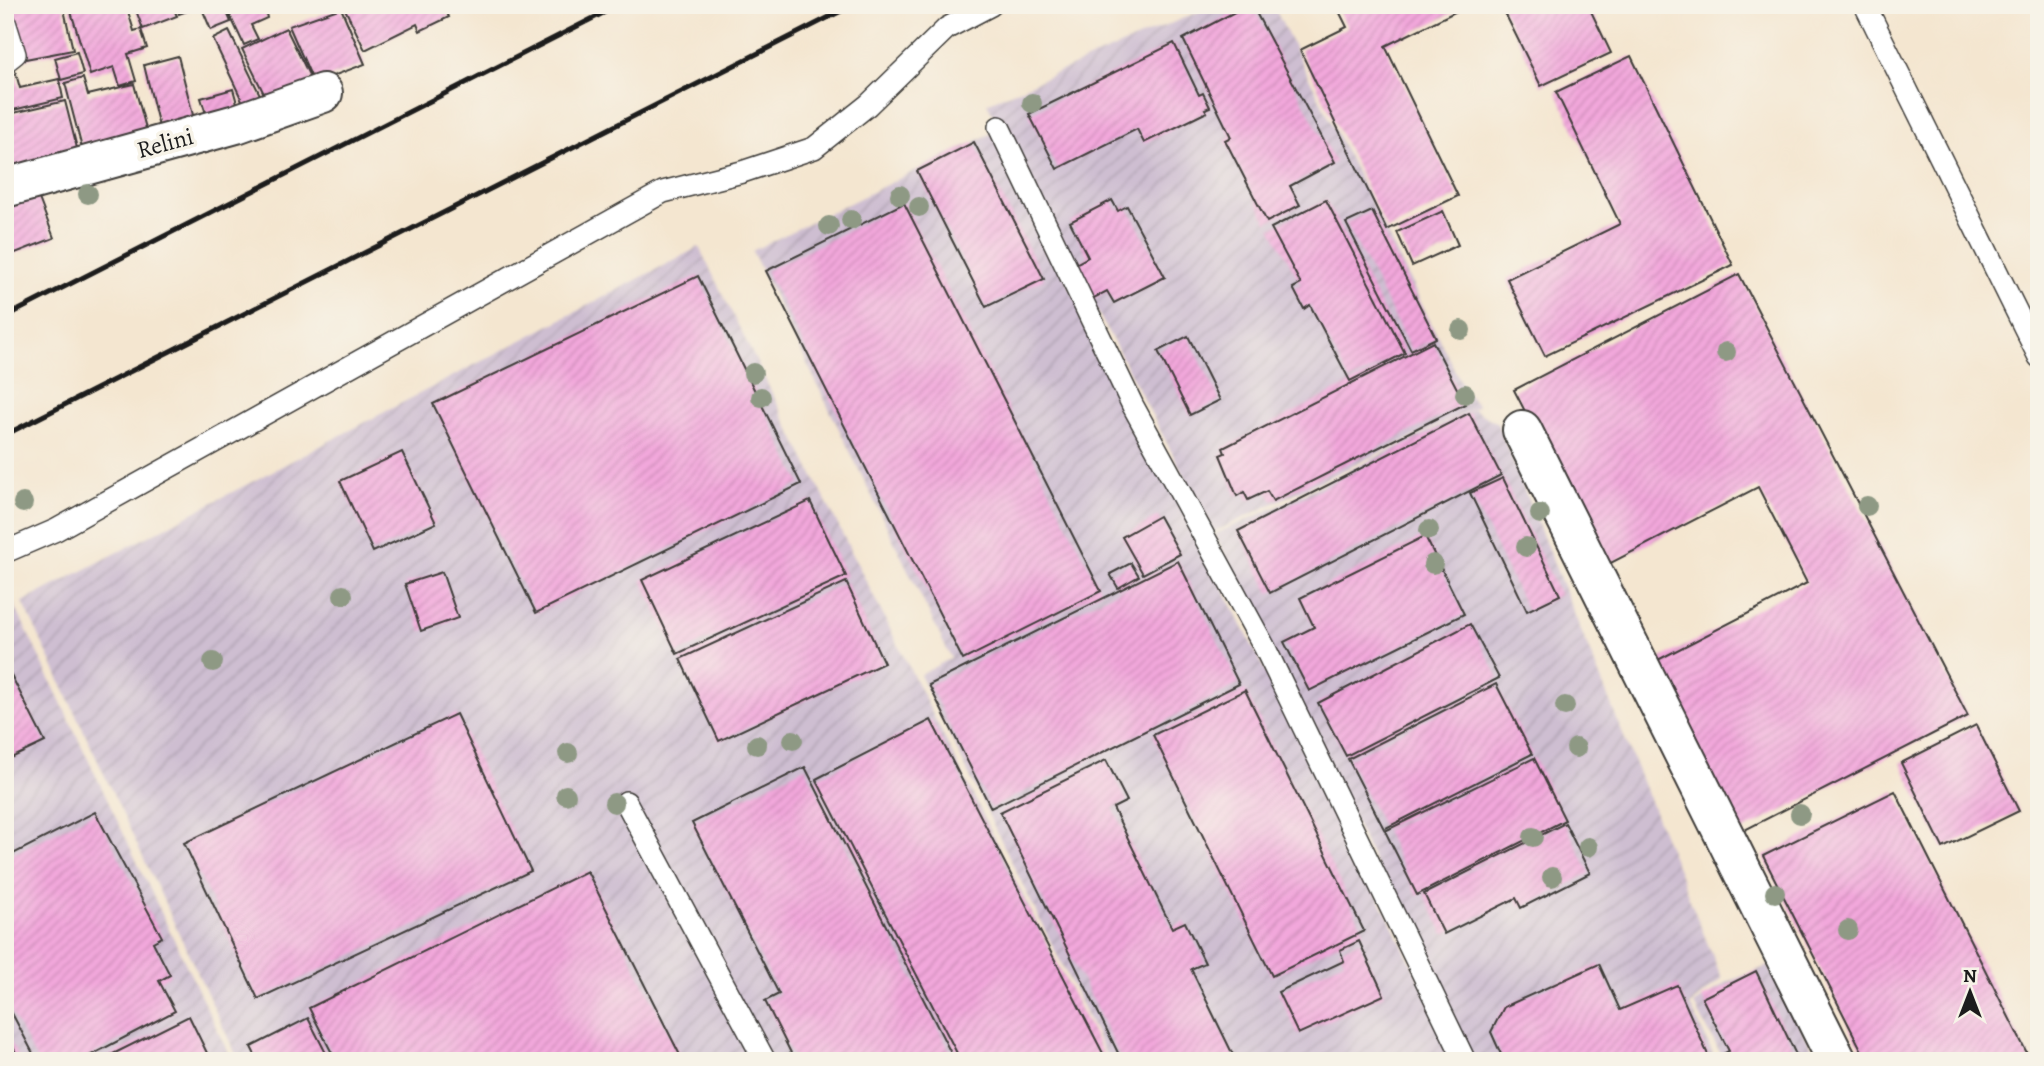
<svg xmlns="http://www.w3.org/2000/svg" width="2044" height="1066" viewBox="0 0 2044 1066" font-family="Alegreya,serif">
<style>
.industrial{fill:url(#industrial-furrows)}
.building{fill:url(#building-hatch)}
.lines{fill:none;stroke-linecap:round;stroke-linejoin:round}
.service-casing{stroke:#3c3a37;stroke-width:24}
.minor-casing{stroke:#3c3a37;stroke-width:42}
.service{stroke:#fff;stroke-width:21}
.minor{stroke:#fff;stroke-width:38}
.rail{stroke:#1c1c1c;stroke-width:5}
.tree{fill:#8e9984}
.labels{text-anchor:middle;stroke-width:7;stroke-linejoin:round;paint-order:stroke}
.street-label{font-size:24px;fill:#1c1c1c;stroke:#f7f3e8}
</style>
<defs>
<pattern id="industrial-furrows" width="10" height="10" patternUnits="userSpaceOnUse" patternTransform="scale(1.75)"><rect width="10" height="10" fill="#cebed1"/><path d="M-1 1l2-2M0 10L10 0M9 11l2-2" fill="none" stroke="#b0a3b3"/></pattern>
<pattern id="building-hatch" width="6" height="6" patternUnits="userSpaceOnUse" patternTransform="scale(1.75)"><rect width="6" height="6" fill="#f2a7db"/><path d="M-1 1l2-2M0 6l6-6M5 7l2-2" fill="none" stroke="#cf8fbb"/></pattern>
</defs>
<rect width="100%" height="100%" fill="#f7f3e8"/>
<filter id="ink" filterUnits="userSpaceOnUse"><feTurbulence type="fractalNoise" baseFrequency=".0143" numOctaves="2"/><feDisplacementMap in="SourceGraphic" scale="14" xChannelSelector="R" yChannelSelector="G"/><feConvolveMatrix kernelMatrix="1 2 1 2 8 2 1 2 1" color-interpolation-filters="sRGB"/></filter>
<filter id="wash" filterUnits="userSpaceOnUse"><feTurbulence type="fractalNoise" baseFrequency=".00686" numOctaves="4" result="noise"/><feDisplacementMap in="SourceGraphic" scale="28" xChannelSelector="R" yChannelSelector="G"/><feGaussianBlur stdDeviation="1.57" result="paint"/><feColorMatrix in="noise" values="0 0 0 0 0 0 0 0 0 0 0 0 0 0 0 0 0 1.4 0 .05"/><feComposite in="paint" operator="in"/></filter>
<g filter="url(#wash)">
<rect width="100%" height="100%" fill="#f4e6d0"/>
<g class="industrial">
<path d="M1214 5H1273L1465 391 1478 406 1214 532 987 103Z"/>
<path d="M992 133 1284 708 1460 1061H1109L920 675 951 658 752 251Z"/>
<path d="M699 247 1106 1061H239L23 602Z"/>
<path d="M1473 409 1497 423 1722 979 1690 1005 1715 1058 1710 1061H1471L1215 534 1276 507Z"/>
<path d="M5 585 232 1061H5Z"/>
<path d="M1768 966 1819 1061H1713L1722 1056 1694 1005 1727 982Z"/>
</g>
<g id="blocks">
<g class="building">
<path d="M5 5H63L73 50 20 60Z"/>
<path d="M69 5H126L134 31 141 29 147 48 128 54 136 81 120 86 114 67 90 75Z"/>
<path d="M134 5H172L177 16 143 29Z"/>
<path d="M176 5H195L196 8 179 14Z"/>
<path d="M218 5H224L231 22 211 30 203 11Z"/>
<path d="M225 5H243L245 9 264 5 267 18 251 25 258 39 244 45Z"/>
<path d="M343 5H443L449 17 420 31 417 24 365 50Z"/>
<path d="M1248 5H1252L1335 162 1290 186 1300 205 1267 222 1225 140 1231 137 1183 39Z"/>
<path d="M1336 5H1469L1385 46 1458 196 1387 230 1300 50 1347 27Z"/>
<path d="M1501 5H1588L1611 53 1541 86Z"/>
<path d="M341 8 365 64 314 83 289 26Z"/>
<path d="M286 28 312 81 268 102 242 49Z"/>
<path d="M229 31 264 103 247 111 213 39Z"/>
<path d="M1174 43 1199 95 1203 93 1210 107 1205 109 1207 112 1144 143 1137 129 1057 169 1029 114Z"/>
<path d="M77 52 83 74 61 80 55 58Z"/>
<path d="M178 56 195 123 160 131 144 65Z"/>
<path d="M1631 56 1733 265 1545 356 1507 279 1620 224 1556 92Z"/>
<path d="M14 67 20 88 59 79 63 98 5 112V69Z"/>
<path d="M83 78 88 95 134 84 148 136 83 152 65 83Z"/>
<path d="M233 89 239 110 208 120 201 98Z"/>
<path d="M65 101 79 156 5 173V115Z"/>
<path d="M974 142 1044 279 986 307 917 171Z"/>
<path d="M38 196 54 238 5 257V208Z"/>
<path d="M1112 200 1118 211 1127 206 1165 277 1114 303 1107 291 1092 299 1074 265 1088 257 1070 222Z"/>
<path d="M1326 200 1405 353 1350 381 1310 305 1304 309 1293 288 1301 284 1271 228Z"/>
<path d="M904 203 1101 591 963 660 766 271Z"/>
<path d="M1372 211 1436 338 1411 350 1346 223Z"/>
<path d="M1443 211 1458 245 1412 266 1397 232Z"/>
<path d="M1739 274 1968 716 1739 833 1652 663 1807 583 1758 487 1605 566 1514 390Z"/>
<path d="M698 276 801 484 536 613 433 404Z"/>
<path d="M1188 336 1220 400 1190 415 1158 351Z"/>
<path d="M1433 342 1465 404 1273 501 1267 491 1248 500 1244 492 1237 496 1220 455 1225 453 1223 448Z"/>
<path d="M1469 413 1501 475 1270 593 1238 531Z"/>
<path d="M402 452 436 523 373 552 340 481Z"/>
<path d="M1503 478 1560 595 1527 611 1470 493Z"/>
<path d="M810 501 846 576 677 654 642 580Z"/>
<path d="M1159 516 1180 554 1143 574 1122 537Z"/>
<path d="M1425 536 1464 614 1309 691 1284 642 1314 627 1300 598Z"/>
<path d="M1178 561 1239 684 991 808 929 685Z"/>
<path d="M1131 563 1139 576 1118 588 1110 574Z"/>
<path d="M442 572 458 618 421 631 405 584Z"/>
<path d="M846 582 884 663 719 741 680 659Z"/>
<path d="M1470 624 1499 678 1346 756 1318 703Z"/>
<path d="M5 663 45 742 5 761Z"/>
<path d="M1496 684 1532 754 1384 829 1348 759Z"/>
<path d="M1245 690 1364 931 1272 976 1153 735Z"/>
<path d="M456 714 531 871 258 999 184 843Z"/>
<path d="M931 720 1107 1061H961L816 779Z"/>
<path d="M1976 725 2019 811 1943 848 1901 763Z"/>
<path d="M1534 758 1565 820 1417 895 1385 831Z"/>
<path d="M1106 760 1127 801 1113 808 1172 928 1185 922 1205 963 1191 969 1236 1061H1122L1000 812Z"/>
<path d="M805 767 955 1061H795L765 1001 779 994 692 823Z"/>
<path d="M1895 791 2031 1061H1867L1763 856Z"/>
<path d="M95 812 162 937 153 942 170 975 159 981 175 1011 80 1061H37L5 1000V858Z"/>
<path d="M1565 823 1590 873 1521 908 1516 898 1444 934 1424 894Z"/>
<path d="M587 871 683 1061H336L309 1008Z"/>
<path d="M1359 941 1384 995 1298 1034 1278 992 1344 961 1340 950Z"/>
<path d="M1599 964 1620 1010 1677 985 1709 1057 1701 1061H1504L1491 1032 1504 1007Z"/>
<path d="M1756 971 1799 1061H1709L1729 1051 1702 998Z"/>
<path d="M189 1016 208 1055 196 1061H99Z"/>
<path d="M308 1018 330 1061H258L251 1047Z"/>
<path d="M5 1031 20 1061H5Z"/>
</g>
</g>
</g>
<g filter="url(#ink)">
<use href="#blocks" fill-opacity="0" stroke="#3c3a37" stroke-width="2"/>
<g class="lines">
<g class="service-casing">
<g id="service">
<path d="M1865 5 2039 357"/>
<path d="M5 22 15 54 5 62"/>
<path d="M999 127 1133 406 1265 648 1465 1061"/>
<path d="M5 552 56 530 663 192 742 172 814 148 868 105 947 28 991 5"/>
<path d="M626 802 765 1061"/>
</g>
</g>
<g class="minor-casing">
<g id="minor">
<path d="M5 188 236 124 323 93"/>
<path d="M1522 430 1837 1061"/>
</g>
</g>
<use href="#service" class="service"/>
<use href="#minor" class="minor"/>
<g class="rail">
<path d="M5 317 619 5"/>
<path d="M5 435 853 5"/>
</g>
</g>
<g class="tree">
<circle cx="1032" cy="103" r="10"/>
<circle cx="88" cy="194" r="10"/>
<circle cx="900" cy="195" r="10"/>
<circle cx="919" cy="207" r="10"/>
<circle cx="851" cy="220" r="10"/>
<circle cx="829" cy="226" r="10"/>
<circle cx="1461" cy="330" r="10"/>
<circle cx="1726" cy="352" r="10"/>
<circle cx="753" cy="373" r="10"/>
<circle cx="1465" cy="394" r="10"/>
<circle cx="761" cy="397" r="10"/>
<circle cx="23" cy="503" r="10"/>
<circle cx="1867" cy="506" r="10"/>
<circle cx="1540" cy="514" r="10"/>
<circle cx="1429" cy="530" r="10"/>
<circle cx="1526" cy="547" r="10"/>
<circle cx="1433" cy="564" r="10"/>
<circle cx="343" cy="595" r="10"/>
<circle cx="213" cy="662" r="10"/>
<circle cx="1565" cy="706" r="10"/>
<circle cx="793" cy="740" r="10"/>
<circle cx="757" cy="745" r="10"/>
<circle cx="1576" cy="748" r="10"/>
<circle cx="568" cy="753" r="10"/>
<circle cx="566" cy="795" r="10"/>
<circle cx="614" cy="803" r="10"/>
<circle cx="1800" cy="814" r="10"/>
<circle cx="1533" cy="837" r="10"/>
<circle cx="1588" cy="847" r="10"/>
<circle cx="1552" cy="877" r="10"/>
<circle cx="1775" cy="893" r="10"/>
<circle cx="1848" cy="930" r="10"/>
</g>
</g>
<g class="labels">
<g class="street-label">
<text transform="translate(165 143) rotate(-15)" y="8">Relini</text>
</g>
</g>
<rect width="2044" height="1066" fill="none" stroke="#f7f3e8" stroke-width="28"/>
<g transform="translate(1970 992)" stroke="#f7f3e8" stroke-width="5" paint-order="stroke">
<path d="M0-5L12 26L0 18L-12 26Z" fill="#1c1c1c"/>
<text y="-10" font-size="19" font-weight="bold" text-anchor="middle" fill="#1c1c1c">N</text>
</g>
</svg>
